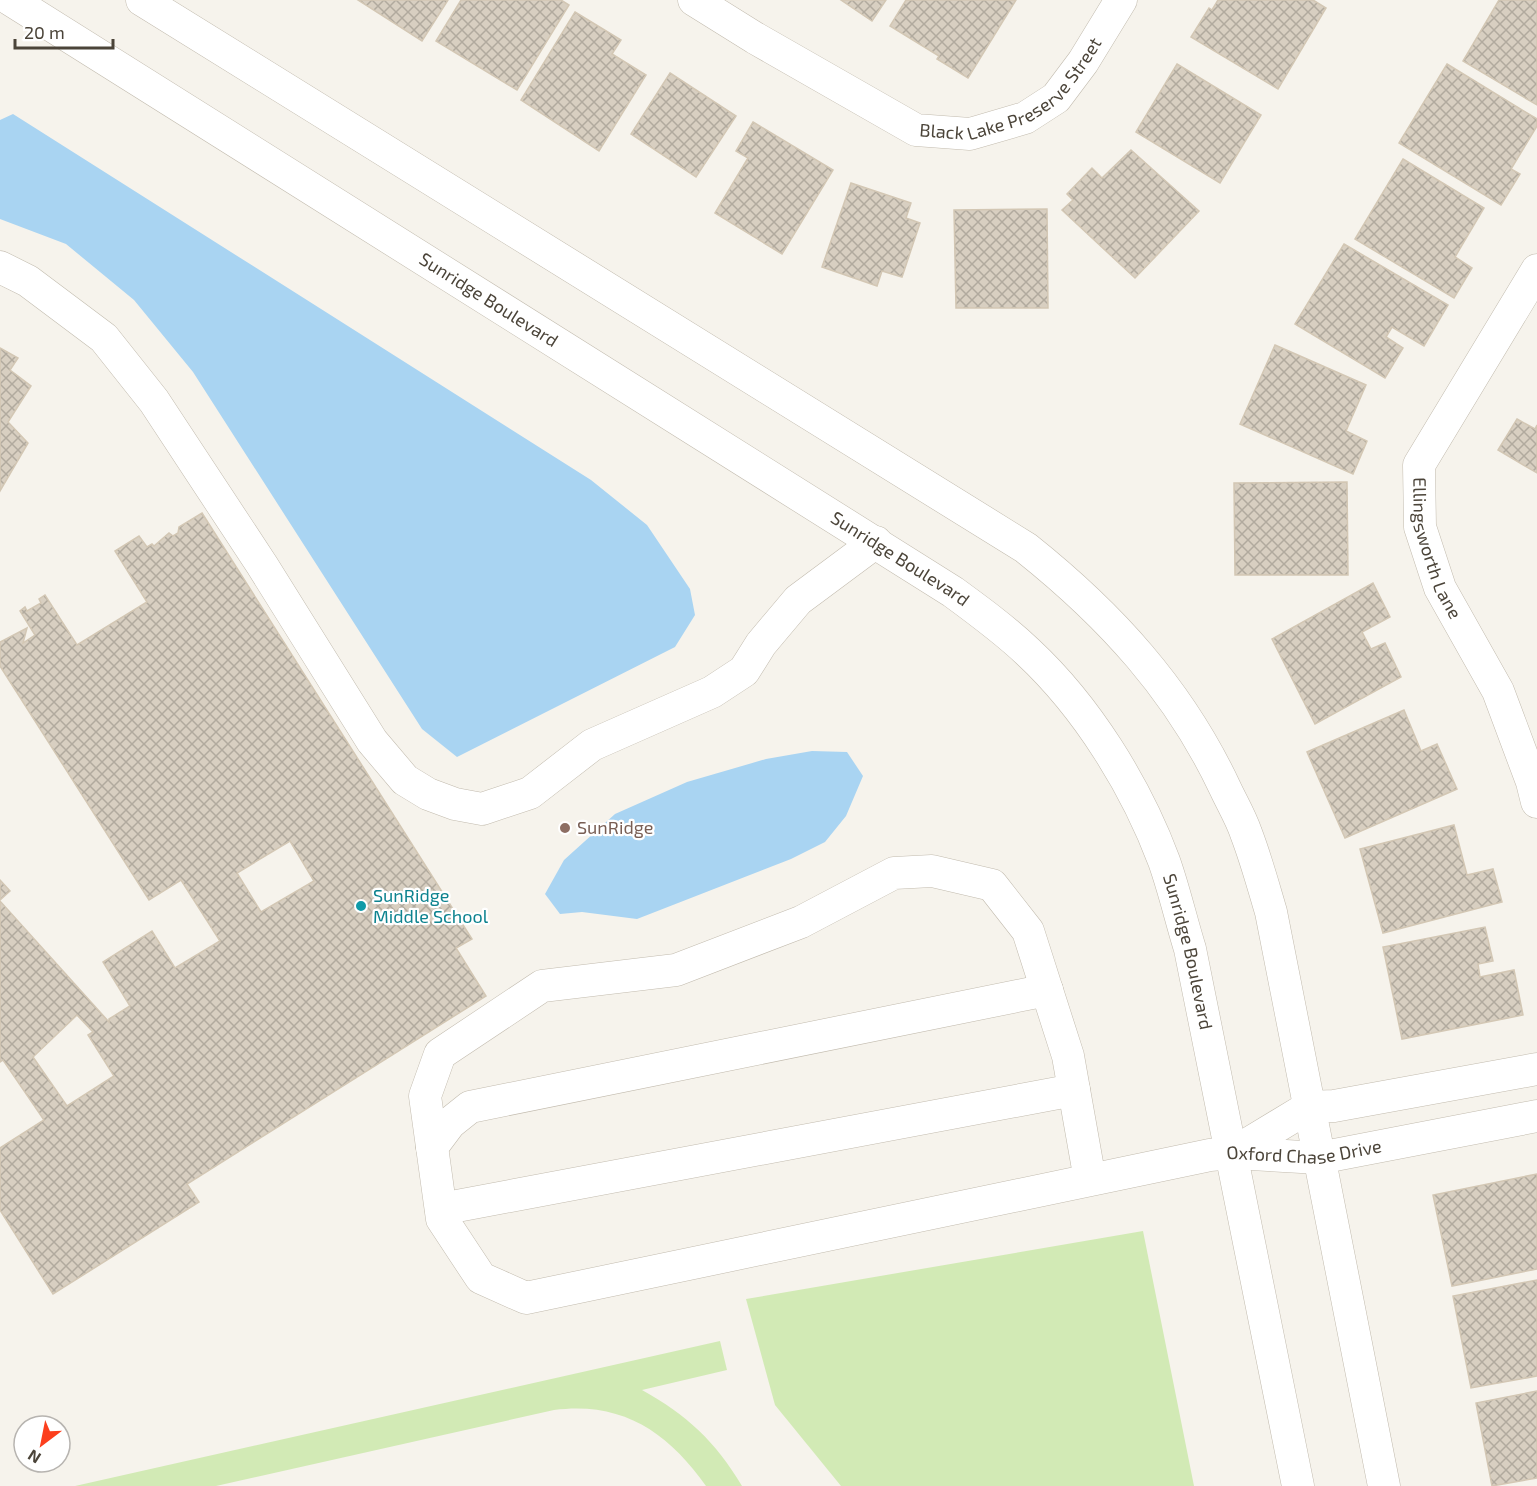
<svg xmlns="http://www.w3.org/2000/svg" width="1537" height="1486" viewBox="0 0 1537 1486" font-family="'Exo 2',sans-serif">
<style>
.green{fill:#d2eab5}
.water{fill:#a9d4f2}
.building{fill:url(#building-cross-hatch);stroke:#d3c7b4;stroke-width:1.5;fill-rule:evenodd}
.lines{fill:none;stroke-linecap:round;stroke-linejoin:round}
.minor-casing{stroke:#c2bbae;stroke-width:33}
.minor{stroke:#fff;stroke-width:32}
.education-dot{fill:#8d6e63;stroke:#fff;stroke-width:2}
.culture-dot{fill:#0f9aa8;stroke:#fff;stroke-width:2}
.labels{text-anchor:middle;stroke-width:4.5;stroke-linejoin:round;paint-order:stroke}
.street-label{font-size:18px;fill:#4b4439;stroke:#fff}
.education-label{font-size:18px;fill:#785e54;stroke:#fff;text-anchor:start}
.culture-label{font-size:18px;fill:#0d838f;stroke:#fff;text-anchor:start}
</style>
<defs>
<pattern id="building-cross-hatch" width="8" height="8" patternUnits="userSpaceOnUse" patternTransform="scale(1.5)"><rect width="8" height="8" fill="#d8cfc1"/><path d="M0 0l8 8M0 8l8-8" fill="none" stroke="#b1aa9e"/></pattern>
</defs>
<rect width="100%" height="100%" fill="#f6f3ec"/>
<g class="green">
<path d="M1143 1231 1194 1486H841L775 1405 746 1299Z"/>
<path d="M720 1341 727 1370 642 1390C687 1415 715 1441 742 1486H706C668 1432 622 1401 554 1410L216 1486H75Z"/>
</g>
<g class="water">
<path d="M13 114 591 480 647 525 690 589 695 615 675 647 457 757 422 729 193 372 134 300 66 244 0 219V120Z"/>
<path d="M812 751 847 752 863 776 846 816 825 842 791 859 637 919 582 912 560 914 545 894 564 860 615 814 687 782 766 759Z"/>
</g>
<g class="building">
<path d="M358 0H448L422 41Z"/>
<path d="M461 0H561L569 5 517 90 436 41Z"/>
<path d="M841 0H886L872 21Z"/>
<path d="M906 0H1016L968 78 937 59 939 56 890 26Z"/>
<path d="M1218 0H1313L1326 8 1278 89 1191 37 1209 8 1212 10Z"/>
<path d="M1499 0H1537V105L1463 61Z"/>
<path d="M575 12 621 40 612 54 646 75 599 151 521 100Z"/>
<path d="M1177 64 1261 115 1220 183 1136 132Z"/>
<path d="M1447 64 1537 119V126L1511 169 1520 174 1501 205 1399 143Z"/>
<path d="M670 73 736 116 696 177 631 134Z"/>
<path d="M753 122 833 170 782 254 715 213 748 158 736 151Z"/>
<path d="M1131 150 1199 211 1135 278 1062 210 1073 200 1067 194 1092 168 1102 178Z"/>
<path d="M1403 159 1484 208 1455 257 1472 268 1454 298 1355 239Z"/>
<path d="M851 183 911 203 906 218 920 223 902 277 882 271 877 286 822 267Z"/>
<path d="M1047 209 1048 308H956L954 210Z"/>
<path d="M1344 244 1448 305 1424 346 1392 327 1386 337 1403 348 1385 378 1295 324Z"/>
<path d="M1275 345 1366 385 1346 431 1367 441 1353 474 1240 424Z"/>
<path d="M0 348 18 358 10 370 31 386 8 422 28 443 0 491Z"/>
<path d="M1517 419 1535 429 1537 425V473L1498 450Z"/>
<path d="M1347 482 1348 575H1235L1234 483Z"/>
<path d="M202 513 472 939 456 948 486 996 187 1184 199 1202 53 1294 0 1210V1148L44 1120 3 1060 0 1062V901L109 1022V1019L130 1006 103 962 152 931 175 968 220 941 181 880 149 900 0 666V642L27 628 23 643 35 635 20 611 25 607 27 611 41 603 39 599 45 595 77 645 147 602 115 551 139 536 147 547 152 544 154 546 169 533 173 536 178 533 179 527ZM290 841 314 881 261 912 237 873ZM77 1015 93 1032 88 1035 114 1076 67 1106 33 1057Z"/>
<path d="M1373 583 1390 617 1362 632 1371 649 1385 643 1401 677 1315 724 1272 639Z"/>
<path d="M1404 710 1421 751 1437 744 1457 789 1345 838 1307 752Z"/>
<path d="M1454 825 1467 875 1493 869 1502 902 1383 933 1360 849Z"/>
<path d="M0 880 10 891 0 900Z"/>
<path d="M1485 927 1493 961 1478 964 1480 977 1514 970 1523 1015 1402 1039 1383 947Z"/>
<path d="M1537 1174V1269L1452 1286 1433 1195Z"/>
<path d="M1537 1280V1376L1471 1388 1453 1296Z"/>
<path d="M1537 1391V1478L1492 1486 1476 1403Z"/>
</g>
<g class="lines">
<g class="minor-casing">
<g id="minor">
<path id="s1" d="M11 0 953 592C979 611 1005 630 1028 652 1087 707 1136 786 1164 861 1174 889 1181 920 1190 949L1298 1486"/>
<path d="M142 0 1026 548C1110 615 1179 690 1225 788 1232 803 1241 818 1246 833 1256 859 1263 885 1271 912L1384 1486"/>
<path id="s2" d="M694 0 755 38 916 130 970 134 1025 118 1056 98 1083 62 1121 0"/>
<path d="M0 267 28 281 104 338 154 401 262 565 372 741 405 780 428 794 455 804 482 809 530 793 592 745 712 692 744 671 761 644 798 600 876 542"/>
<path id="s3" d="M1537 270 1419 465 1420 527 1440 588 1498 691 1532 782 1537 802"/>
<path d="M432 1147 450 1123 470 1107 1047 990"/>
<path d="M1233 1153 1309 1107 1334 1106 1537 1069"/>
<path id="s4" d="M1090 1180 1068 1056 1028 931 992 885 932 871 894 873 801 922 676 970 542 986 440 1054 425 1096 442 1219 481 1278 526 1298 1210 1155 1233 1153 1319 1158 1537 1116"/>
<path d="M441 1209 1074 1090"/>
</g>
</g>
<use href="#minor" class="minor"/>
</g>
<circle class="education-dot" cx="565" cy="828" r="6"/>
<circle class="culture-dot" cx="361" cy="906" r="6"/>
<g class="labels">
<g class="street-label">
<text dy="6" stroke="none"><textPath href="#s2" startOffset="369">Black Lake Preserve Street</textPath></text>
<text dy="6" stroke="none"><textPath href="#s1" startOffset="564">Sunridge Boulevard</textPath></text>
<text dy="6" stroke="none"><textPath href="#s3" startOffset="314">Ellingsworth Lane</textPath></text>
<text dy="6" stroke="none"><textPath href="#s1" startOffset="1050">Sunridge Boulevard</textPath></text>
<text dy="6" stroke="none"><textPath href="#s1" startOffset="1554">Sunridge Boulevard</textPath></text>
<text dy="6" stroke="none"><textPath href="#s4" startOffset="1994">Oxford Chase Drive</textPath></text>
</g>
<g class="education-label">
<text x="577" y="834">SunRidge</text>
</g>
<g class="culture-label">
<text x="373" y="902">SunRidge<tspan x="373" dy="21">Middle School</tspan></text>
</g>
</g>
<g transform="translate(42 1444) rotate(212)"><circle r="28" fill="#ffffff" stroke="#b7b4b0" stroke-width="1.5"/>
<path d="M0-4.5L10 22L0 15L-10 22Z" fill="#fc3f1d"/>
<text y="-9" font-size="16" font-weight="bold" text-anchor="middle" fill="#4b4439">N</text>
</g>
<path d="M15 39v9h98v-9" fill="none" stroke="#4b4439" stroke-width="3"/>
<text x="24" y="39" font-size="18" fill="#4b4439" stroke="#ffffff" stroke-width="4.5" paint-order="stroke">20 m</text>
</svg>
